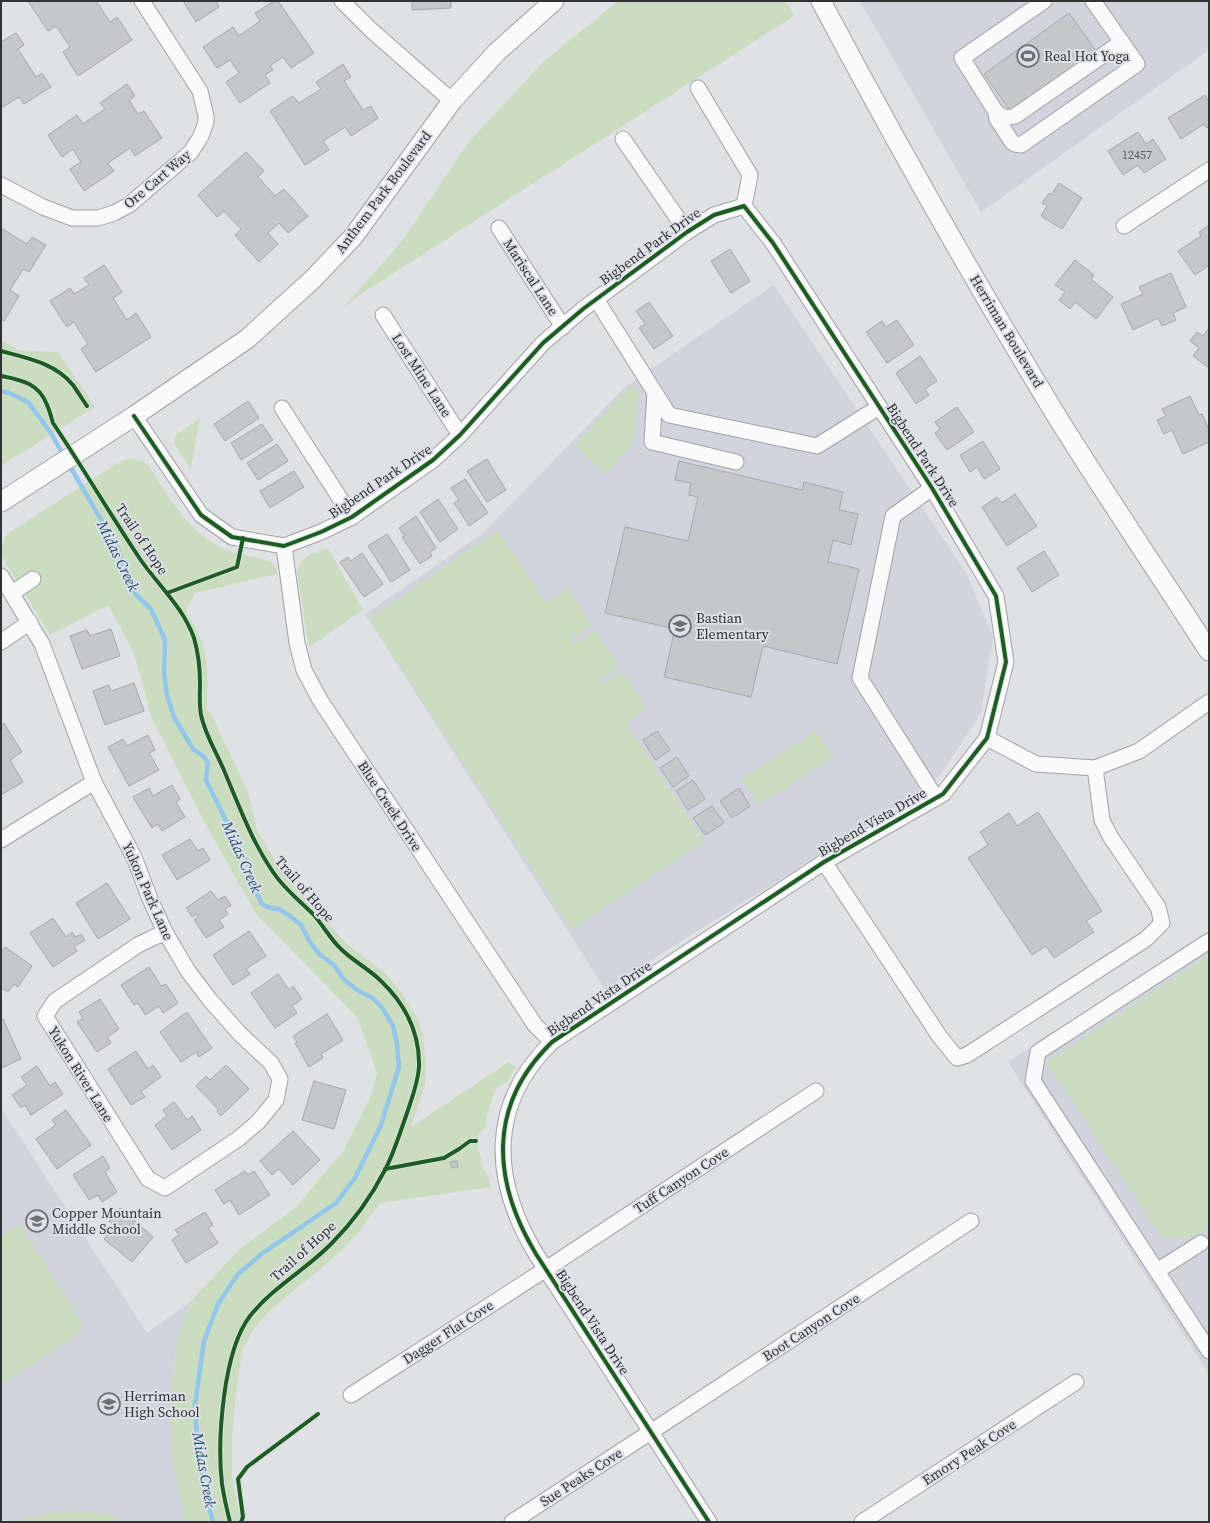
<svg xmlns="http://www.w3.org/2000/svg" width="1210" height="1523" viewBox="0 0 1210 1523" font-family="'Source Serif 4',serif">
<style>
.built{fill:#d1d3dd}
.green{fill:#cbddbf}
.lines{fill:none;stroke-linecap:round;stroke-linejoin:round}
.stream{stroke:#92c6ed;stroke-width:4.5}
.building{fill:#c6c7ca;stroke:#a8a8ab}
.minor-casing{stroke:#a1a2a5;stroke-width:17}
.major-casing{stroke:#a1a2a5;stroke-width:21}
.minor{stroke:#fafafb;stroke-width:15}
.major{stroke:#fafafb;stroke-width:19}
.cycleway-casing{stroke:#dee0e7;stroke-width:6}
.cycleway{stroke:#1b5e20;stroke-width:4}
.labels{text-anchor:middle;stroke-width:4;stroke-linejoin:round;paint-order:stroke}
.number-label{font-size:12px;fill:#57585b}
.poi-label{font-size:14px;fill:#323336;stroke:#dee0e7;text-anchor:start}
.street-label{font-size:14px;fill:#323336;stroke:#dee0e7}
.water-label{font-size:15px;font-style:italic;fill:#174e71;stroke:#dee0e7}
</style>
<rect width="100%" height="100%" fill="#e0e1e5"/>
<g class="built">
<path d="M860 1H1209V50L981 212Z"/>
<path d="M774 285 966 573 993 637 981 713 939 777 878 818 605 989 365 614 482 534 625 387Z"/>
<path d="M1209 932V1374L1008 1062Z"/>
<path d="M1 1108 147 1333 190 1302 178 1339 173 1371 171 1451 185 1522H1Z"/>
</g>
<g class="green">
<path d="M618 1H786L794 16 361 294 342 309 402 241 468 143 542 63Z"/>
<path d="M1 340 21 351 58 352 95 407 1 466Z"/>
<path d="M632 385 639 393 632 444 606 474 575 445Z"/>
<path d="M200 418 191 469 174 444 176 435Z"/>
<path d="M129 458 144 462 149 466C169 499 191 536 229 551 239 555 263 557 271 562 273 563 275 567 277 569V574L195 593 186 611C193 623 200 635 204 648 209 667 207 690 207 710L210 712 248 792 257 830 285 877 348 945 384 972 399 989 418 1019 423 1034 426 1065 425 1085 411 1127 509 1062 516 1067 508 1081 497 1088 494 1093 486 1118V1127L479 1134 478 1149 481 1156V1165L489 1178 491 1187 380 1203 360 1231 345 1247 319 1270 268 1312 253 1330 242 1351 236 1394 232 1435V1477L241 1522H185L171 1451V1391L178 1339 190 1302 240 1249 295 1208 344 1150 371 1095 377 1073 357 1017 256 914 206 825 152 719 134 653 108 605 50 635 2 557V545L7 534 118 463Z"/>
<path d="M498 530 546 603 568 588 592 625 570 640 574 644 595 630 619 667 598 681 601 686 622 672 647 709 626 723 704 841 572 929 369 619Z"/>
<path d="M328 548 363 610 309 647 297 573C301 555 312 554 328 548Z"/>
<path d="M816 731 833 757 759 805 742 779Z"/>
<path d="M1209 955V1226L1190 1238 1161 1237 1047 1062Z"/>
<path d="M19 1224 82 1322 80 1333 1 1385V1236Z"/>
<path d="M65 1511 100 1513 120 1517 122 1522H14L29 1517Z"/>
</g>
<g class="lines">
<g class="stream">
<path d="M1 391 9 393 28 402 51 433 64 457"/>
<path d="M68 463 117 547 128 580 136 595 151 609 165 640 164 672 167 695 174 717 193 749 203 756 208 763 206 780 251 871 250 880 262 904 270 908 279 909 290 916 301 925 310 942 319 954 334 965 344 980 359 991 373 998 383 1009 393 1026 397 1044 399 1067 381 1125 355 1178 336 1203 263 1253 238 1274 218 1304 204 1341 195 1405 198 1449 206 1495 213 1522"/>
</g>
</g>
<g class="building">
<path d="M28 1H96L110 22 117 17 132 40 78 76 63 52 70 47 56 26 48 31Z"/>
<path d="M183 1H216L219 7 196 22Z"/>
<path d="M274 1H278L314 53 291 68 283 57 270 66 273 70 265 75 270 83 240 103 226 82 239 73 230 60 217 68 203 47 233 27 239 36 260 21 255 13Z"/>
<path d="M412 1H451V8L412 10Z"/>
<path d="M1069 13 1097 52 1012 113 984 74Z"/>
<path d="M16 33 24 45 18 49 36 77 42 73 51 87 24 104 19 97 1 108V42Z"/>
<path d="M343 64 351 77 344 81 363 110 371 106 378 118 351 136 345 127 323 141 329 150 305 165 270 111 293 96 299 103 321 89 316 82Z"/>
<path d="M127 84 135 96 129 100 138 114 144 111 162 138 135 156 130 148 108 163 114 171 84 191 70 169 81 162 73 149 62 157 48 135 77 115 83 124 105 109 100 103Z"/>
<path d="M1205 95 1209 102V127L1207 128 1204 124 1181 139 1168 118Z"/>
<path d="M1138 132 1146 144 1153 139 1166 159 1144 173 1138 165 1123 175 1108 151Z"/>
<path d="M246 152 264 171 258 177 275 196 284 189 308 216 288 233 279 223 268 233 278 244 259 262 235 235 241 229 224 211 217 217 198 195Z"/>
<path d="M1059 183 1082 198 1062 229 1041 216 1047 206 1042 203 1049 193 1051 195Z"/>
<path d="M1209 225V265L1195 275 1178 251 1201 236 1199 232Z"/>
<path d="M1 228 27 244 32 237 46 245 29 272 23 269 10 290 19 296 4 321 1 319Z"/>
<path d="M730 249 750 281 731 293 711 261Z"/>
<path d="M1075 260 1094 275 1091 279 1113 297 1096 319 1075 302 1070 309 1059 300 1065 292 1055 285Z"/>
<path d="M104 265 122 292 113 298 127 320 136 313 151 337 96 372 81 349 88 344 74 322 67 327 50 301 70 288 74 294 89 285 84 278Z"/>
<path d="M1171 273 1186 307 1173 313 1176 320 1162 326 1158 318 1133 330 1121 304 1143 294 1139 287Z"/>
<path d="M649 302 673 336 654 349 639 328 645 324 636 311Z"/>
<path d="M897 320 914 345 887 363 866 332 882 321 886 327Z"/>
<path d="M1209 328V368L1193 356 1199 348 1190 341 1197 332 1203 336Z"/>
<path d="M920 356 937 381 925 389 929 395 916 404 896 373Z"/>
<path d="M1190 396 1199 415 1202 414 1209 430V442L1183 454 1172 430 1164 434 1157 420 1166 416 1162 409Z"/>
<path d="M248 401 259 418 225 441 214 424Z"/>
<path d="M957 407 974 432 947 450 935 433 940 429 935 422Z"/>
<path d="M262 424 273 440 241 460 231 443Z"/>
<path d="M983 441 1000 469 984 479 977 467 970 472 960 455Z"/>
<path d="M277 444 288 461 258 480 247 463Z"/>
<path d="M487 459 506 490 487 502 467 471Z"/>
<path d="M679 461 802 490 804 482 843 492 839 510 858 514 851 545 833 540 828 562 859 569 837 664 763 646 751 697 664 677 675 629 605 613 625 527 688 541 698 497 689 495 691 483 675 480Z"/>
<path d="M294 471 304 487 270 508 260 491Z"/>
<path d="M465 479 488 513 469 526 454 503 459 500 451 488Z"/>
<path d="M1015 494 1037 526 1007 546 982 507 997 497 1002 503Z"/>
<path d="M438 499 458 529 440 542 420 512Z"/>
<path d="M416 516 436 548 430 552 432 556 420 564 402 537 404 536 399 528Z"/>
<path d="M387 534 410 570 391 582 368 546Z"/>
<path d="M1044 551 1059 575 1032 592 1017 568Z"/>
<path d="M362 553 383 584 364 597 340 562 348 557 351 561Z"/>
<path d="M111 629 120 656 82 669 70 636 87 630 90 636Z"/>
<path d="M134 683 144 711 105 725 93 691 109 685 111 691Z"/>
<path d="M4 723 22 752 10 760 23 782 1 795V725Z"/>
<path d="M657 731 670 750 655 760 643 740Z"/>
<path d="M148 735 155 750 149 753 159 770 129 786 108 747 123 739 127 746Z"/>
<path d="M677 757 689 776 673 787 660 768Z"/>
<path d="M693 780 705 799 688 810 676 791Z"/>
<path d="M172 785 180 799 176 802 185 817 162 831 158 824 152 828 133 797 149 788 153 796Z"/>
<path d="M739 788 750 806 732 818 720 801Z"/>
<path d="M712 806 724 823 705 835 693 818Z"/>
<path d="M1038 812 1102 911 1086 921 1094 932 1054 958 1046 946 1032 955 968 858 988 845 980 832 1009 813 1017 826Z"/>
<path d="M190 839 198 851 203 848 210 860 177 880 162 855Z"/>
<path d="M107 883 130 919 98 939 76 903Z"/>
<path d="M211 891 218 900 225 896 231 905 225 909 228 914 219 920 224 927 206 938 194 920 198 917 196 914 192 917 186 908Z"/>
<path d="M53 918 66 937 72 932 76 937 81 934 85 940 74 947 77 951 53 967 30 933Z"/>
<path d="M249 931 266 956 246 969 250 974 233 985 213 955Z"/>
<path d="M5 947 32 966 18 987 14 984 8 992 1 988V953Z"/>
<path d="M149 967 161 986 166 984 178 1003 163 1013 159 1006 145 1015 138 1003 134 1005 121 985Z"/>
<path d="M278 974 289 990 293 986 302 999 292 1006 297 1013 275 1028 251 993Z"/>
<path d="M100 999 119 1029 107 1037 111 1043 97 1052 77 1022 83 1018 79 1012Z"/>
<path d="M187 1012 212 1048 199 1057 196 1052 181 1062 160 1032Z"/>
<path d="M327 1014 343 1040 321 1054 323 1058 309 1067 295 1043 297 1042 293 1036Z"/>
<path d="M3 1019 21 1059 1 1068V1020Z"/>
<path d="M136 1051 148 1069 153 1065 161 1077 141 1091 145 1097 131 1105 108 1069Z"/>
<path d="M226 1065 249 1089 221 1116 217 1111 218 1109 196 1086 206 1076 210 1080Z"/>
<path d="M37 1066 50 1086 55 1082 63 1094 31 1115 25 1105 21 1108 12 1095 27 1085 21 1077Z"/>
<path d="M314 1081 346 1090 334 1129 302 1120Z"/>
<path d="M174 1102 187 1120 192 1116 201 1130 172 1150 155 1125 167 1116 163 1110Z"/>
<path d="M66 1110 91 1145 57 1169 36 1139 56 1125 52 1120Z"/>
<path d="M293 1131 320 1160 293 1185 279 1169 272 1175 260 1161Z"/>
<path d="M103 1156 110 1168 105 1172 117 1192 102 1202 98 1195 89 1200 73 1175Z"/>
<path d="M457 1161 458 1167 452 1168 450 1162Z"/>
<path d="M245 1171 248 1175 254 1171 270 1195 239 1215 230 1200 224 1204 215 1190Z"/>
<path d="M120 1208 153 1237 132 1262 104 1239 115 1226 109 1221Z"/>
<path d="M205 1212 213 1225 208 1228 218 1243 186 1263 172 1240 179 1235 175 1230Z"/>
</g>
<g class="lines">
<g class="minor-casing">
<g id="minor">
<path d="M342 1 371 30 452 101"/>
<path d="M1044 1 962 58 996 112 1005 118 1015 116 1122 42"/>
<path d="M698 88 750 175 744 206"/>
<path d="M996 112 997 119 1012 142 1015 144 1021 145 1137 64 1093 1"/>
<path d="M623 139 687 232"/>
<path d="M1 185 43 207 72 218H98L114 213 129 205 191 152 201 136 206 122V116L200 91 142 1"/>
<path d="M1124 226 1209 170"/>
<path d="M499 228 563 327"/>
<path d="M596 299 669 415 817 446 879 407"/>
<path d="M383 315 460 435"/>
<path d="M655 393 652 442 736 462"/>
<path d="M282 408 352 517"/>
<path d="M134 416 201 515 232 537 284 546 321 532 352 517 433 460 460 435 543 343 583 309 687 232 714 215 744 206"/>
<path d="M932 488 893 516 860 678 936 798"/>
<path d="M284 546 297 643 304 670 320 700 535 1025 552 1042"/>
<path d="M1 576 42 644 94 782 134 857 150 899 165 932 188 971 210 1000 240 1034 271 1063 280 1079 276 1100 258 1122 238 1139 165 1188 148 1179 45 1016 55 1001 138 945 165 932"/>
<path d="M12 593 33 579"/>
<path d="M1 642 30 622"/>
<path d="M987 738 1036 764 1095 768 1139 751 1209 702"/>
<path d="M1 840 94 782"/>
<path d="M824 862 940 1037 957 1058 967 1055 1146 939 1162 923 1158 907 1110 836 1102 820 1095 768"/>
<path d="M1209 941 1038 1052 1033 1081 1209 1351"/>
<path d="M1157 1271 1201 1243"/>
<path d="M351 1395 546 1269 816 1091"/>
<path d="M512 1522 666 1422 971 1221"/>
<path d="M709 1522 536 1254C492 1181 487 1105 552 1042L824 862 943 794 987 738 1006 662 996 596 932 488 773 243 744 206"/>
<path d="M862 1522 1076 1382"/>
</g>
</g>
<g class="major-casing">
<g id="major">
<path d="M821 1C895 141 973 279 1056 415 1105 494 1158 572 1209 651"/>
<path d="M1 502 134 416 247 339 313 279 353 237 452 101 497 52 554 1"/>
</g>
</g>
<use href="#minor" class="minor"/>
<use href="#major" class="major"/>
<g class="cycleway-casing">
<g id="cycleway">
<path d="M1 351C27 358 55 363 73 385 78 392 82 399 87 406"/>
<path d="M1 376C21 380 39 383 47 405 50 411 51 417 53 423 83 468 110 514 140 559 158 585 183 607 194 638 198 652 200 668 200 683 200 693 199 704 201 715 205 734 215 750 223 768 238 803 251 840 273 872 284 889 299 900 313 914 323 925 330 939 341 949 353 961 369 969 381 981 405 1004 420 1033 419 1067 418 1084 411 1100 406 1116 399 1135 394 1153 385 1170 371 1197 353 1222 332 1243 307 1269 273 1287 250 1316 223 1351 217 1440 222 1484 224 1497 227 1510 230 1522"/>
<path d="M134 416 201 515 232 537 284 546 321 532 352 517 433 460 460 435 543 343 583 309 687 232 714 215 744 206 773 243 932 488 996 596 1006 662 987 738 943 794 824 862 552 1042C487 1105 492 1181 536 1254L709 1522"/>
<path d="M167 593 237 567 243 538"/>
<path d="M385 1169 444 1158 459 1149 470 1141H476"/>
<path d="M241 1522 243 1517 238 1479 247 1467 318 1414"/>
</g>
</g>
<use href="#cycleway" class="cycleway"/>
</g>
<defs>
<g id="stadium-ring" transform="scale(1.15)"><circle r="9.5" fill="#dee0e7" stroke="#6f7073" stroke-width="1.5"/><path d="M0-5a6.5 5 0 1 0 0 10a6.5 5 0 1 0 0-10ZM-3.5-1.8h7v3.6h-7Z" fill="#6f7073"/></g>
<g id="school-ring" transform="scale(1.15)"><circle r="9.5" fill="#dee0e7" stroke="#6f7073" stroke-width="1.5"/><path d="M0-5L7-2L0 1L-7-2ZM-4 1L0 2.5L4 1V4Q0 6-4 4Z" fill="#6f7073"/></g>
</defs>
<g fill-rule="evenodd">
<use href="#stadium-ring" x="1028" y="56"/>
<use href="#school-ring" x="680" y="626"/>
<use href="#school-ring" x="37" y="1221"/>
<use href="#school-ring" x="109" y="1404"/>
</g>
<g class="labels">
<g class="number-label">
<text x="1137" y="159">12457</text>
</g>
<g class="poi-label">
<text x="1044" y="61">Real Hot Yoga</text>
<text x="696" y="623">Bastian<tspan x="696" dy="16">Elementary</tspan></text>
<text x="52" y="1218">Copper Mountain<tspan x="52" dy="16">Middle School</tspan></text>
<text x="124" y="1401">Herriman<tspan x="124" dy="16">High School</tspan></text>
</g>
<g class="street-label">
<text transform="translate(157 179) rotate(-40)" y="5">Ore Cart Way</text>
<text transform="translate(383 192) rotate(-53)" y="5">Anthem Park Boulevard</text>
<text transform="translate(650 246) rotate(-36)" y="5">Bigbend Park Drive</text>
<text transform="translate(531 277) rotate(57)" y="5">Mariscal Lane</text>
<text transform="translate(1007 331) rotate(59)" y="5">Herriman Boulevard</text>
<text transform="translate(422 375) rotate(57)" y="5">Lost Mine Lane</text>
<text transform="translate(923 455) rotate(57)" y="5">Bigbend Park Drive</text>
<text transform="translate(380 481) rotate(-34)" y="5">Bigbend Park Drive</text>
<text transform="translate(142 539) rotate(56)" y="5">Trail of Hope</text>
<text transform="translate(390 806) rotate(57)" y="5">Blue Creek Drive</text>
<text transform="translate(872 822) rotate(-30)" y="5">Bigbend Vista Drive</text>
<text transform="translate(305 889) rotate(49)" y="5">Trail of Hope</text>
<text transform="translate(148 891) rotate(66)" y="5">Yukon Park Lane</text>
<text transform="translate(599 998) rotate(-34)" y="5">Bigbend Vista Drive</text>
<text transform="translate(81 1074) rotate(58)" y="5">Yukon River Lane</text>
<text transform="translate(681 1180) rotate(-33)" y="5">Tuff Canyon Cove</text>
<text transform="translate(303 1251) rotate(-42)" y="5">Trail of Hope</text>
<text transform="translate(593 1322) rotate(57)" y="5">Bigbend Vista Drive</text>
<text transform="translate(811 1327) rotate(-33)" y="5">Boot Canyon Cove</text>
<text transform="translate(448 1332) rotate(-33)" y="5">Dagger Flat Cove</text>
<text transform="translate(969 1452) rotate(-33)" y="5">Emory Peak Cove</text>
<text transform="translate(581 1477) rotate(-33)" y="5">Sue Peaks Cove</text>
</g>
<g class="water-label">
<text transform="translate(118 556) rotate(64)" y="5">Midas Creek</text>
<text transform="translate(242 857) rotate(66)" y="5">Midas Creek</text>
<text transform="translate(204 1470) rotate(80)" y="5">Midas Creek</text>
</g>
</g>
<rect width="1210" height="1523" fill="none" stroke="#323336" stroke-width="4"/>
</svg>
